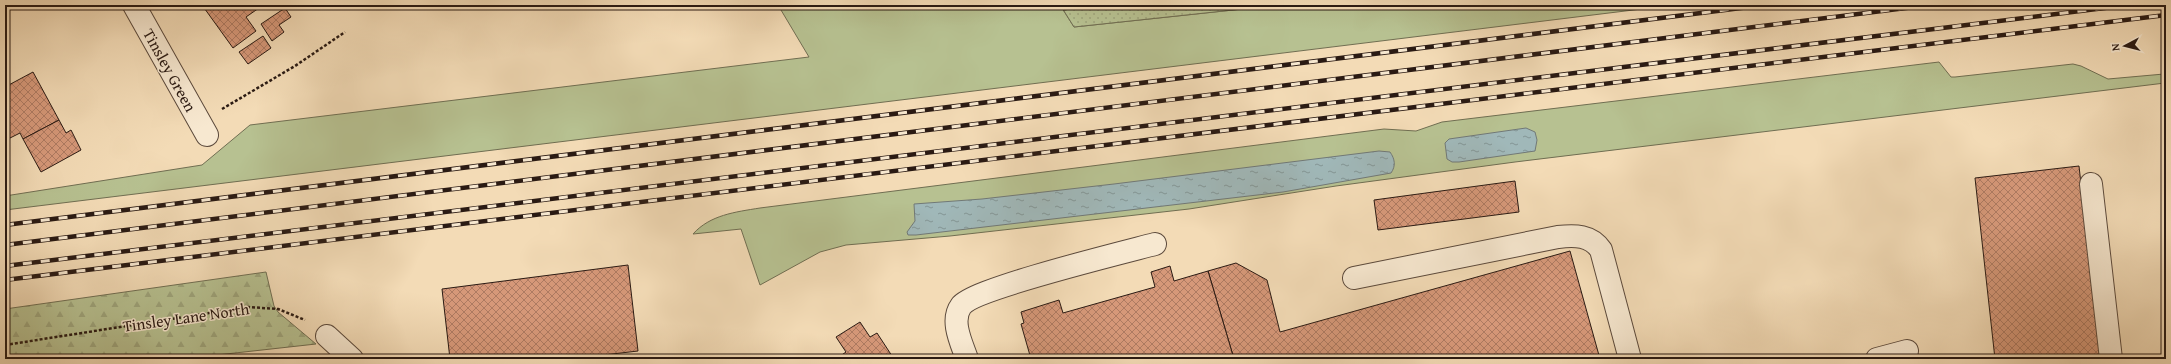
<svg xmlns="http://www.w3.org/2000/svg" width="2171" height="364" viewBox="0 0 2171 364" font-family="'Gentium Book Plus',serif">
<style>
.grass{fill:#b7c191;stroke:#706e52}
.forest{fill:url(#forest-firs);stroke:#706e52}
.park{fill:url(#park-dots);stroke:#706e52}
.water{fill:url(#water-ripples);stroke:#717977}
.building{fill:url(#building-cross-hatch);stroke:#2a1a13}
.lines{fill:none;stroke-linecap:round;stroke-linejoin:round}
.minor-casing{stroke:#5c4a3c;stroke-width:24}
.path{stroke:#2a1a13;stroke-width:2.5;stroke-dasharray:3 2;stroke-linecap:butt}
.minor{stroke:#f7e8d0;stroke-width:22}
.rail-casing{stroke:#2a1a13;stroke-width:4.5}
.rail{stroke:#f7e8d0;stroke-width:3;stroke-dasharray:9;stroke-linecap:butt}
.labels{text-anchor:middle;stroke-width:3;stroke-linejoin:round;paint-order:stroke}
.street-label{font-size:16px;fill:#2a1a13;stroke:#f7e8d0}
</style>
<defs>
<pattern id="forest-firs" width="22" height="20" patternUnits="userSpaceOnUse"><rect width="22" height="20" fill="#b7c191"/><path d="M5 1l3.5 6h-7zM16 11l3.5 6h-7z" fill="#9ea57c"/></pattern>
<pattern id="park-dots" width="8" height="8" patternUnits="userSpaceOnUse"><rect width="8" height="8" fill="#b7c191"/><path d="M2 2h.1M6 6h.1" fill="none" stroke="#9ea57c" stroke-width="1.8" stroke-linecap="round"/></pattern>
<pattern id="water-ripples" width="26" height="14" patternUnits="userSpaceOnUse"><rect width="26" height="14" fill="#a0b8b9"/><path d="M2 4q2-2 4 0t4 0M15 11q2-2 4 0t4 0" fill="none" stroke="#839595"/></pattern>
<pattern id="building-cross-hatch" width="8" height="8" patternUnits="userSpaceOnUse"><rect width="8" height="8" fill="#d69879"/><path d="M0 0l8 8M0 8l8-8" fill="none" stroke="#ae7b62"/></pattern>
</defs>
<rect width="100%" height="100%" fill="#f3dbb6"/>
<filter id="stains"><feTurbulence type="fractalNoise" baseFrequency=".005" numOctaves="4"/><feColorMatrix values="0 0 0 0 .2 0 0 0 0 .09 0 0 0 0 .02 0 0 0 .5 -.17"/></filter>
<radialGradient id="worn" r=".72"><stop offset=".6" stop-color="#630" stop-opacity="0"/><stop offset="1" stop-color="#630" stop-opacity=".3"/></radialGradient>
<g class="grass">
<path d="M778 5H1060L1074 27 1280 5H1674L5 210V196L202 165 250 125 809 57Z"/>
<path d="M1939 62 1951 77H1955L2073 64 2081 66 2108 79 2164 74 2165 83 1515 162 1336 186 1189 209 950 236 846 245 820 252 760 285 741 229 693 234C710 215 735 212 760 208L1384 129 1416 131 1442 122Z"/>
</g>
<path class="forest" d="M266 272 274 306 278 312 316 344 181 359H5V309Z"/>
<path class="park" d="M1073 5H1280L1074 27 1064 11Z"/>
<g class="water">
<path d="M1526 128 1535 132 1537 140 1535 151 1459 162H1452L1447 159 1445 143 1449 139Z"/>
<path d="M1379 151 1390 152C1395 159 1396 166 1391 173L1283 192 916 235H908L907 232 915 221 914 204 982 199 1114 184Z"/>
</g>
<g class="building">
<path d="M202 5H256L259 8 246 17 256 31 233 48Z"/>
<path d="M285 8 291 17 279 25 284 32 272 41 261 24Z"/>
<path d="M263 36 271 48 248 64 239 52Z"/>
<path d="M33 72 59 120 23 139 20 133 10 138 5 128V87Z"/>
<path d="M59 120 66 133 71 130 81 150 41 172 23 139Z"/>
<path d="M2079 166 2100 358 1995 359 1975 178Z"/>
<path d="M1515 181 1519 212 1378 230 1374 200Z"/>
<path d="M1570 251 1600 359H1234L1208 271 1236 263 1267 280 1280 332Z"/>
<path d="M628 265 638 351 595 356V359H450L442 289Z"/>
<path d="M1170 266 1174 281 1208 271 1234 359H1031L1021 324 1024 323 1021 312 1059 300 1063 313 1155 287 1151 272Z"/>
<path d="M860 322 870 337 877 333 894 359H836L846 352 836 337Z"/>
</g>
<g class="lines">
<g class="minor-casing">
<g id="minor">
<path d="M134 5 207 135"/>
<path d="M2091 184 2111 359"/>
<path d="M1354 278 1558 237C1575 235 1591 235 1601 250L1630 359"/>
<path d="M327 336 352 359"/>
<path d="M967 359C962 344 950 321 961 306 973 289 1125 252 1155 244"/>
<path d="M1877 359 1907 351"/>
</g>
</g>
<g class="path">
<path d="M222 109 295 66 345 32"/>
<path d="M5 345 248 307 278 309 305 320"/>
</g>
<use href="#minor" class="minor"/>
<g class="rail-casing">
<g id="rail">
<path d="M5 225 1765 5"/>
<path d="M5 245 1930 5"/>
<path d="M5 266 2129 5"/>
<path d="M5 280 2166 15"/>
</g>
</g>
<use href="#rail" class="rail"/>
</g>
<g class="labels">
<g class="street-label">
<text transform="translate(170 70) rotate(61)" y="6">Tinsley Green</text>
<text transform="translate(186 317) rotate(-8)" y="6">Tinsley Lane North</text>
</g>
</g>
<rect width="2171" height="364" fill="none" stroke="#f3dbb6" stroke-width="20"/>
<rect x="6" y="6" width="2159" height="352" fill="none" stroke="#2a1a13" stroke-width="2"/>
<rect x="10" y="10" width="2151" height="344" fill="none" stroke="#2a1a13"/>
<g transform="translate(2125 46) rotate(263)" stroke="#f7e8d0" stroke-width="3" paint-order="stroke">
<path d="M0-3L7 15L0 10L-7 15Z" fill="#2a1a13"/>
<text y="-6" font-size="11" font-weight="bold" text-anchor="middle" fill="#2a1a13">N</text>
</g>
<rect width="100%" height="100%" filter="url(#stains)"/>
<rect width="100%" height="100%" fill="url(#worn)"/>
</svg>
